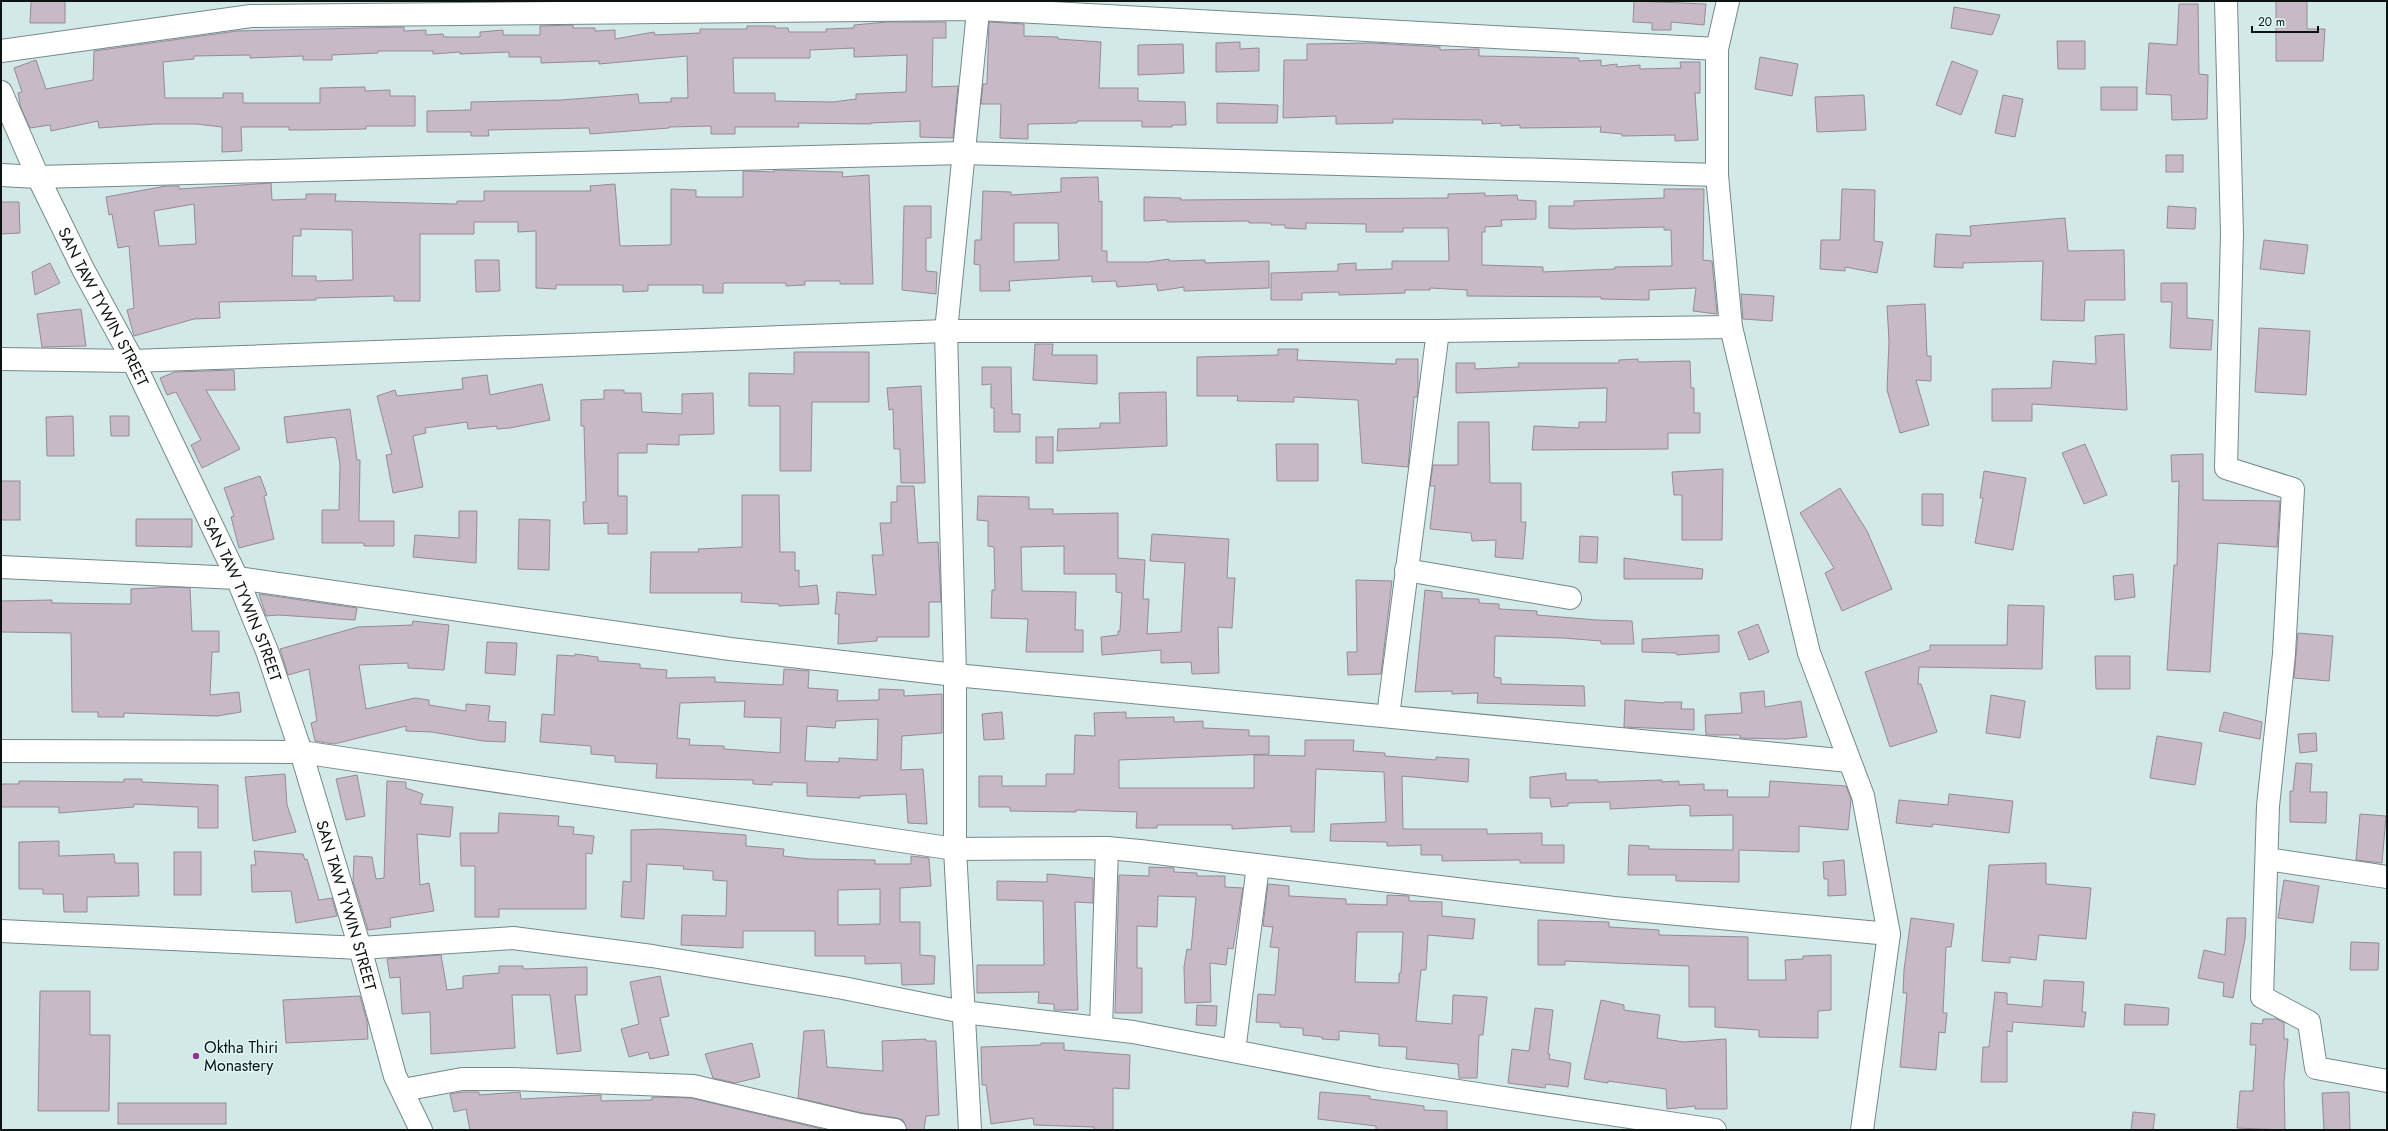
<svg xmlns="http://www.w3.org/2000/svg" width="2388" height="1131" viewBox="0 0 2388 1131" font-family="Jost,sans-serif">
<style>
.building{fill:#c7b9c6;stroke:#978a97;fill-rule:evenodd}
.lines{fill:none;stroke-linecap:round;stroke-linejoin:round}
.street-casing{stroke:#748989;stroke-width:24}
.secondary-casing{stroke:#748989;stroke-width:24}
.street{stroke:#fff;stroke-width:22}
.secondary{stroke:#fff;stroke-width:22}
.poi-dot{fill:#943096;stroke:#dff6f6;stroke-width:1.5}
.labels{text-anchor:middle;stroke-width:3;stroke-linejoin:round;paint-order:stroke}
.street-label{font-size:16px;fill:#0c1413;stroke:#dff6f6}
.poi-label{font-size:16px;fill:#0c1413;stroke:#dff6f6;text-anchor:start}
</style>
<rect width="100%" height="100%" fill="#d2e9e8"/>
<g class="building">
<path d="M31 1H65V23H30Z"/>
<path d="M1634 1 1706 4 1704 25 1671 22V30H1652V23L1633 22Z"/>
<path d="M2276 1H2307V29H2325L2323 61H2276Z"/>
<path d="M2179 4H2198L2199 74 2208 75 2207 119 2172 120 2171 95 2146 94 2149 43 2177 45Z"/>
<path d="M1954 7 2000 15 1992 35 1951 28Z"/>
<path d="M887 22H946V38H933L932 87 958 86 953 138 920 137V121L871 123V124L798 123 799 127H735V134H711V126L669 127V128L590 134 589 128 488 130 489 136H471V132H427V111L471 110V102L561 100 638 94 639 103 671 102V98H688L687 56 599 64V61L541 63V57H509V52L460 54V52L433 54V51H378V53L332 55V60H303V56L250 58V55L194 56V59L163 62 165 98H223V93H243V103H320V88L365 87V91L390 90V96H415V126H366V129L309 130H289V127H241L242 151 222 152V127L196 124H155L99 128 98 121 51 131 50 125 30 128 21 108 18 93 22 92 14 68 36 60 46 89 93 80 94 51 237 31 404 27V31L426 30V35L443 34 444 37H480V32L503 30V35H540V26L573 25V28H595V31L615 30V39L654 32 655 35 700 33V29H747V26H775V28H788L789 32H826V29L854 28V25ZM854 48V57L907 55 906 92 856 94V99L833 102 775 101V93H734L733 58H810V50Z"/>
<path d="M989 22 1024 24V36L1058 37V39L1101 42 1099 88H1138V101L1185 102 1186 125H1172V127H1142V121H1077V123L1028 124V139L1000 138 1001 104H981L983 84H987Z"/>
<path d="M2057 41H2085V69H2058Z"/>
<path d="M1240 42V49L1259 48V71L1216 72V43Z"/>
<path d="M1372 43 1440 47V50L1479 49V56L1579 58V61L1601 60V66L1617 64V67L1640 65V69L1681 68 1680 62H1700V93H1695L1698 140 1675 141V135L1622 136V134L1600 132 1601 127 1520 128V125L1501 126V123L1482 124V120L1393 119V123L1336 124V116L1283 118 1284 60H1307V44Z"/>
<path d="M1183 44 1184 73 1138 75V45Z"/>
<path d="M1760 57 1798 64 1792 96 1755 89Z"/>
<path d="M1952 61 1978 71 1961 115 1936 105Z"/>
<rect x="2101" y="87" width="36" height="23"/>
<path d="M1864 95 1866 130 1817 132 1815 97Z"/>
<path d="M2003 95 2023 99 2015 137 1995 133Z"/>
<path d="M1217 103 1278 105 1277 123H1217Z"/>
<rect x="2166" y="155" width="17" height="17"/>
<path d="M774 170 843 172 842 177 869 175 873 284H840V281H805V285L786 286V283H723V293H703V285H648V291L623 292V285H556V289L536 288V231L518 232V222H474V234H420V301H394V296L316 298V300L219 302 220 318 194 319 134 336 127 310 134 308 129 246 118 248 112 214 109 215 106 197 166 186H179V189L271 183 272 200 306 199V194H336L335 201 457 204V201H484V191H591L590 186 615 184 620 246 671 245V189L696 190V197H743V171L774 172ZM194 204 196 244 159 246 154 211ZM301 229 352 230 353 280 316 281V276H292L293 236H301Z"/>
<path d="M1098 177 1099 202 1102 201V251H1107V262H1148L1169 259V261L1205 260V263L1269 261V288L1184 291V287L1158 291 1156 284 1117 287 1116 281 1092 282V276L1009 281 1010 291H980V265L974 264 975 240H981L983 191 1011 192V195L1061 192V178ZM1014 223H1058L1059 260 1014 262Z"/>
<path d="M1664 189H1704L1703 260 1712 261 1717 314 1693 311 1696 288 1649 290V300L1601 299V297L1467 296V290L1430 288V290H1405V293L1376 294 1339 295V292L1302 293V300H1271V273L1338 271V264L1356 263V270L1392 269V261H1449L1448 228H1403V232H1366V224L1306 223V229L1285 228V225H1271V223H1249V221L1167 222V220L1144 221V197L1181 198V200L1448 198V194L1485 193V196L1517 195 1518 200 1536 201V219L1501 220 1502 226 1485 227V232H1482V265L1543 267V272L1615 269V267L1672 266 1671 230H1664V227L1574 229 1549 228V206H1574V201L1664 198Z"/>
<path d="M1842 189 1875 190 1874 241 1883 242 1877 273 1845 267V271L1820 269 1821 240H1840Z"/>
<path d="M1 202H19L20 233 1 234Z"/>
<path d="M904 206H931V238H926V271L937 272 936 294 902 290Z"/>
<path d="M2168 206 2196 208 2195 229 2167 228Z"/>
<path d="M2065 218 2068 251 2124 250 2125 300H2085L2084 321 2041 320 2043 261 1963 263V268L1934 267 1936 234 1971 236 1970 226Z"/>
<path d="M2264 240 2308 245 2304 274 2260 269Z"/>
<path d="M475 260H499L500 291 476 292Z"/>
<path d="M50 263 60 283 35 295 32 272Z"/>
<path d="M2161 283H2187V318L2213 320 2211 350 2170 348 2172 302H2161Z"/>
<path d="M1741 294 1774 296 1772 321 1743 319Z"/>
<path d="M1925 304 1927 356H1931V381L1916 380 1929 425 1900 433 1887 390 1889 341 1887 306Z"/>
<path d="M81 309 86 346 42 347 37 314Z"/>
<path d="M2259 328 2310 331 2306 395 2255 392Z"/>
<path d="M2124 334 2127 410 2032 404V421H1992V389L2051 388 2053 361 2096 364 2095 336Z"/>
<path d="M1035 344H1053L1052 355H1097V384L1033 380Z"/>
<path d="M1278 349H1298L1297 360 1396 364V359H1418V389L1417 397H1414L1408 467 1362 463 1358 400 1294 397V402L1237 401 1238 396H1197V357L1278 355Z"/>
<path d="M794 352H869V402H812L811 471H780V406H749V373L794 374Z"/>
<path d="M1638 359V362L1690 361 1691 388H1694V413H1700V433H1668V449L1532 450 1534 426 1579 428V422H1606L1607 388 1456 393V363H1475V369L1519 367 1518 363H1619V360Z"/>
<path d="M982 367H1011L1012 414H1020V432H994V408H991V384L982 385Z"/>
<path d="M234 370 235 390H206L240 449 202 468 191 445 201 440 176 392 167 395 160 378 175 372Z"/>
<path d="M487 375 490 395 542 384 550 420 510 428 497 429V426L468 429 467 422 425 428 426 433 413 436 423 487 393 493 386 455 392 454 377 396 395 390 397 396 463 389 462 378Z"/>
<path d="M921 386 925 483H901L900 449H894L893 409 889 410 887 388Z"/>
<path d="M604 390H624V393H641L642 412 682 414V394L713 393 714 434 679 435V445L647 444V453H618V496H627V534H608V523L584 524 583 502H586L584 426H581V400L604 399Z"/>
<path d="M1166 392 1167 446 1057 451 1058 429 1100 428V423H1120L1119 393Z"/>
<path d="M350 409 357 460H360L359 521H394V546H364V543H322V510H339L340 464 336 439 334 437 287 443 284 417Z"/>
<path d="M73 416 74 456H47L46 417Z"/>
<path d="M110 416H129V436H111Z"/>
<path d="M1458 422H1489L1490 483H1521V522H1526L1523 559 1495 557 1496 540 1472 541 1471 533 1430 529 1435 486H1430L1433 465H1458Z"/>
<rect x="1036" y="437" width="17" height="26"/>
<path d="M1276 444H1318V481H1277Z"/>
<path d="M2085 444 2107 495 2084 504 2062 453Z"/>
<path d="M2203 454V500L2280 501 2277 547 2218 543 2210 672 2167 670 2174 565H2177L2179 481 2172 482 2171 455Z"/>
<path d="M1723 469 1722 540H1682V495H1674L1672 472Z"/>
<path d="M1984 471 2026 478 2013 550 1975 543 1983 498H1980Z"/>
<path d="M260 476 267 495 264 496 274 539 239 548 231 517 234 516 224 488Z"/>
<rect x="1" y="481" width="19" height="39"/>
<path d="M897 486H914L918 543 938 542 941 602H929V637H877V641L838 644 839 614H835L837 592 876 595 872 555H883L880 523H891V502H897Z"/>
<path d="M1840 488 1867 531 1892 589 1842 611 1825 573 1834 568 1800 513Z"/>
<path d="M1922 494H1943V526L1922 525Z"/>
<path d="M742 495H779L780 552H795V571L799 570V587L817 585 819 604 779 606V604L741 602 742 593H650L651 552H699L698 549 742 547Z"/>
<path d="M978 496 1029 497V509H1053V514L1118 513V558L1145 560 1143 599H1149L1147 634 1181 632 1185 563 1150 561 1152 534 1229 539 1227 578H1235L1232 628 1218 627 1219 673 1192 674 1191 662 1161 663V650L1102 655 1101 637 1118 635V631H1120L1122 593 1116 592V574H1064V546L1021 547 1022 591 1076 592 1075 630H1083V652H1026L1028 619 991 618 992 590H995L994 547 988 546V521L977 520Z"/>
<path d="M459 511H477L476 563 413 557 415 535 459 538Z"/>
<path d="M136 519H192V547L136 546Z"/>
<path d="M519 519 550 520 549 570 518 569Z"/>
<path d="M1580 536 1598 537 1597 563 1579 562Z"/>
<path d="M1624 558 1703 569 1702 579H1624Z"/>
<path d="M2133 574 2135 597 2115 600 2113 576Z"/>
<path d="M1356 580 1392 581 1381 674 1348 675 1347 652H1357Z"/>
<path d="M172 587 190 588 192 631H219V652H212L210 695 239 692 241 712 217 716 124 713V717H98V712H72L71 633 1 632V601L52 600V603L131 604V589Z"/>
<path d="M1425 590 1442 592V598L1479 599V603L1499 604V609L1537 611V615L1597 620 1632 621 1634 644H1601V641L1563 638 1495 636 1494 677 1501 678V684L1584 686 1585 706 1477 703 1478 693 1452 694V691L1415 692Z"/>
<path d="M259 594 357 608 355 620 278 615 266 616Z"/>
<path d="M2008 605 2044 606 2042 669 1919 667 1918 684H1921L1937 732 1890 747 1865 672 1930 650V645H2007Z"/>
<path d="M413 621 449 625 444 670 408 668V663L359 665 366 709 415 698 429 700V705L466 711V704L490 706 488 721 506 722 505 742 483 741 432 732 406 731V726L334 744 315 741 311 723 317 721 309 669 288 675 280 649 358 627 412 625Z"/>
<path d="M1758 624 1769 652 1749 660 1738 632Z"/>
<path d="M2298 633 2333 636 2329 681 2294 678Z"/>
<path d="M1719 635V652L1677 655 1676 653 1642 652V639Z"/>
<path d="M487 642 517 643 515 675 485 673Z"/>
<path d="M575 654 598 657V661L640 664V668L667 670 666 678 715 677V682L783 685 784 669 809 671 808 688 838 690 837 701 879 700V689L904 690V696L942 694V733L902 736 901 770 923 769 927 824 908 823 906 794 860 796V798L807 796V783L772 782V785L753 784V780L656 778 657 764 615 762V756L591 754V746L540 742 542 714 554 715 557 655 575 656ZM745 701 744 717 781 718 780 753 724 749V746L689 745 690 739 677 738 680 703ZM878 719 877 760 839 758V762L805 761 807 726 835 728 836 721Z"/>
<path d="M2095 656H2130V689H2096Z"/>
<path d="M1764 691 1765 707 1801 701 1807 737 1786 739 1740 738V735H1706L1705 715 1742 713 1740 693Z"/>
<path d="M1991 695 2025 701 2020 738 1986 733Z"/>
<path d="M1625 700 1664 703V702H1682L1681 709H1694V730L1624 727Z"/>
<path d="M1002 712 1004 739 984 740 982 714Z"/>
<path d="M1126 712V718L1174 717V722L1203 721V728L1249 730V736H1269V754L1119 760V788H1254V755L1305 756V740H1354L1353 751 1385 753V756L1436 760V757L1469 759 1468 782 1402 776 1403 829H1487V834L1542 833V845H1564V863H1520V860L1442 861V855H1421V845L1387 846V842L1330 841 1331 824 1386 822 1384 772 1316 769 1314 832H1291V826L1232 829V825H1157V828H1136L1137 812 1076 810V812L1010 811V807H979V776H1002V786H1046V774H1074L1075 735 1095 736 1094 713Z"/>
<path d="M2224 712 2262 722 2260 739 2219 731Z"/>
<path d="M2316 733 2317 751 2300 753 2298 734Z"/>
<path d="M2157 736 2202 743 2195 785 2150 778Z"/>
<path d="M2296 763 2312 764 2310 792H2327L2326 823 2290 822V791H2293Z"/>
<path d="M1566 773V780H1598V782L1662 780V782L1679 781V785L1704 784V790H1728L1727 797H1769L1770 781 1846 786 1851 799 1848 830 1799 826V852L1739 850V882L1676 881V875H1628L1629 845 1649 846V849L1733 850V815L1690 816V806L1686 805 1610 809V802L1568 803V806L1551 807 1550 798H1530V777Z"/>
<path d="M285 774 287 805 296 832 253 841 245 777Z"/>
<path d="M357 775 365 816 346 820 336 779Z"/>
<path d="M124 779H142V782L218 785V828H198V807L134 804V807L59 813V807H1V784H19V781L124 782Z"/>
<path d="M387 781 406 782V788L423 794 420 804 453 807 450 837 417 834 420 885 429 883 434 911 390 918 391 927 368 930 353 881 354 856 372 857 376 879 384 878Z"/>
<path d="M1949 794 2013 801 2009 833 1933 824 1932 827 1896 823 1899 800 1948 805Z"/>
<path d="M499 813 559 816 558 826 574 827 573 834 594 836 592 854 586 853V909H499V917H475V866H461L460 833H498Z"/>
<path d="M2360 814 2386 816 2382 863 2356 860Z"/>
<path d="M660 829 746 835V846L784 849 783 856 810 859 875 860V864H911V856L929 858 931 886 900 888V922H920V955L935 956 934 984 902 985 901 963 865 964V956H815V931H743V948L681 945 682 915 726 916 727 881 713 880V871L683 869 684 866 647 864 644 919 621 917 623 881 631 882V830ZM880 889V924L838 925V890Z"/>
<path d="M59 841V856L114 854 115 863H138L139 896 87 897V912H64L63 894H43V889H19V842Z"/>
<path d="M254 851 303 854 305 860 307 859 319 900 332 898 337 916 296 923 291 891 252 892 251 865H256Z"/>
<rect x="174" y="852" width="27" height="43"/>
<path d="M1844 860 1846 895 1828 896V879H1824L1823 862Z"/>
<path d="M2046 863V884L2091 888 2086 939 2039 935 2036 960 2010 957V963L1982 961 1989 865Z"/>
<path d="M1149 867 1174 868V872L1197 873V876H1225V887L1243 888 1233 949 1228 948 1226 965 1210 963 1211 1002 1185 1003 1184 967 1187 949 1191 950 1196 897 1158 896 1157 927 1137 926V968H1142V1013H1115L1119 875 1149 876Z"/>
<path d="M1047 874 1093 878V903L1075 902 1078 1010H1054V1004L1038 1003 1039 992 977 993V965H1044L1043 901 997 900V881L1047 882Z"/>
<path d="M2284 880 2319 886 2313 923 2278 918Z"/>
<path d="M1268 884 1289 886V896L1346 899V904L1387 905V895L1409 896V901L1442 902V916L1475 919 1473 939 1428 935 1426 970H1421L1416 1021 1452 1024 1453 995 1487 997 1483 1035H1479L1477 1078H1459L1458 1064 1406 1059 1407 1047 1379 1046V1034L1339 1031V1040L1322 1039V1037L1303 1035V1028L1280 1027V1023L1256 1022 1258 994 1275 995 1279 948 1270 947 1273 927 1263 926ZM1357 932H1403L1401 973H1399V983L1355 982Z"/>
<path d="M1911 918 1954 924 1951 947H1946L1943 1013H1947L1945 1033 1939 1032 1936 1070 1900 1067 1907 993H1903L1904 970Z"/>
<path d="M2227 918H2246L2245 939 2233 998 2223 996 2224 983 2198 978 2204 950 2225 955Z"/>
<path d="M1538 920 1609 922V927L1659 930V935L1748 937V980H1786L1785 960 1803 959V956L1831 955V1010L1818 1011V1038L1759 1037V1030L1715 1027V1007H1689V966L1565 961V965H1538Z"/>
<path d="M2351 942 2379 943 2378 970H2350Z"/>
<path d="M441 955 447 990 463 988V976L499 973V966H523V969L587 967V995H575L581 1051 557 1054 550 995H512L515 1048 431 1054 430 1012 402 1014 400 977 390 978 387 959Z"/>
<path d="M660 976 669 1016 660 1018 669 1055 650 1059 648 1052 629 1057 621 1029 639 1024 630 982Z"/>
<path d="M2044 980 2084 982 2082 1012H2086L2084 1027 2013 1022 2012 1032 2007 1031V1082H1981L1983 1047H1989L1995 992 2007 993V1004L2042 1007Z"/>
<path d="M40 991H90V1035H110L109 1111H38Z"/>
<path d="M360 996 367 1021 368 1039 286 1043 283 1000Z"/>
<path d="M1601 1000 1624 1005V1010L1660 1015 1657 1038 1684 1042 1726 1039 1727 1109H1695V1106L1667 1109 1666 1089 1608 1081V1083L1584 1079Z"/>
<path d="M2125 1004 2169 1008 2168 1025H2124Z"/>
<path d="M1197 1005 1217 1006 1216 1026 1196 1025Z"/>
<path d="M1535 1008 1553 1010 1548 1054H1550L1549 1059 1571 1063 1568 1087 1546 1084 1545 1088 1508 1083 1512 1049 1529 1051Z"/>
<path d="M2263 1019H2277L2284 1023V1039H2288L2284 1082 2285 1130 2237 1128 2240 1091H2253L2256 1045H2250L2251 1023 2262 1024Z"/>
<path d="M824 1030 827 1067 883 1071 882 1041 926 1039V1041H936L939 1115 926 1116 924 1130H907L903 1120 897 1118 862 1113 798 1098 804 1031Z"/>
<path d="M752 1043 760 1077 735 1083 713 1078 705 1054Z"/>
<path d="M1041 1043H1064V1050L1130 1055 1129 1089 1113 1088V1130H1094V1127L1034 1125 1033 1118 991 1124 986 1085H982L981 1047 1041 1045Z"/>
<path d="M463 1092H479V1095L520 1092 521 1099 601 1095V1101L652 1100V1097L691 1098 826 1130H470L466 1109 454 1112 450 1094Z"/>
<path d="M1320 1092 1370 1096V1099L1424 1106V1110L1447 1111V1130H1376V1126L1318 1119Z"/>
<path d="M2349 1092 2350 1130H2324L2322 1093Z"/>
<rect x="118" y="1103" width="108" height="21"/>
<path d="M2133 1112 2155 1114 2153 1130H2131Z"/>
</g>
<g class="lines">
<g class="street-casing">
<g id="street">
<path d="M1728 1 1717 49V175L1731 327 1809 653 1863 796 1889 934 1862 1130"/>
<path d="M2226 1 2232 234 2226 468 2293 489 2284 654 2268 806 2262 997 2309 1022 2316 1068 2387 1081"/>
<path d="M1 51 251 16 978 9 1717 49"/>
<path d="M1 175 38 177 963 153 1717 175"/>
<path d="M1 359 133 361 946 331H1438L1731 327"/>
<path d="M1 567 237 578 730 649 955 675 1849 761"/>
<path d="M1406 570 1570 598"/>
<path d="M1388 716 1438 331"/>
<path d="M1 751 301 752 955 849 1107 848 1140 851 1614 908 1889 934"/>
<path d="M2267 859 2387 877"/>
<path d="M1 931 360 948 513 938 652 956 843 988 963 1012 1133 1032 1379 1079 1715 1130"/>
<path d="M1101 1028 1107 848"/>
<path d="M1234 1051 1258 866"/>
<path d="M403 1090 462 1079H512L693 1086 860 1125 895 1130"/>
<path d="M970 1130 955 849V675L946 331 979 1"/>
</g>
</g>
<g class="secondary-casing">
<g id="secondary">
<path id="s1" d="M1 92 38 177 83 269 133 361 237 578 267 651 301 752 360 948 395 1076 421 1130"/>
</g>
</g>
<use href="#street" class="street"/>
<use href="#secondary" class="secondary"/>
</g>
<circle class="poi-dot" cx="196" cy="1056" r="4"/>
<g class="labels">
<g class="street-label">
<text dy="6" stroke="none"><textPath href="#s1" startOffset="238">SAN TAW TYWIN STREET</textPath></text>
<text dy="6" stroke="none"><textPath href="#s1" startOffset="562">SAN TAW TYWIN STREET</textPath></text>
<text dy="6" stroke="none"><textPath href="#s1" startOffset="886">SAN TAW TYWIN STREET</textPath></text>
</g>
<g class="poi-label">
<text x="204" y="1053">Oktha Thiri<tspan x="204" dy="18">Monastery</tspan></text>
</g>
</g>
<rect width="2388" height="1131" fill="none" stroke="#0c1413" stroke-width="4"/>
<path d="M2252 26v6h66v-6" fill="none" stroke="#0c1413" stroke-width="2"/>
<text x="2258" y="26" font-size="12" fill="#0c1413" stroke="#dff6f6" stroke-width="3" paint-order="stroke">20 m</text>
</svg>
